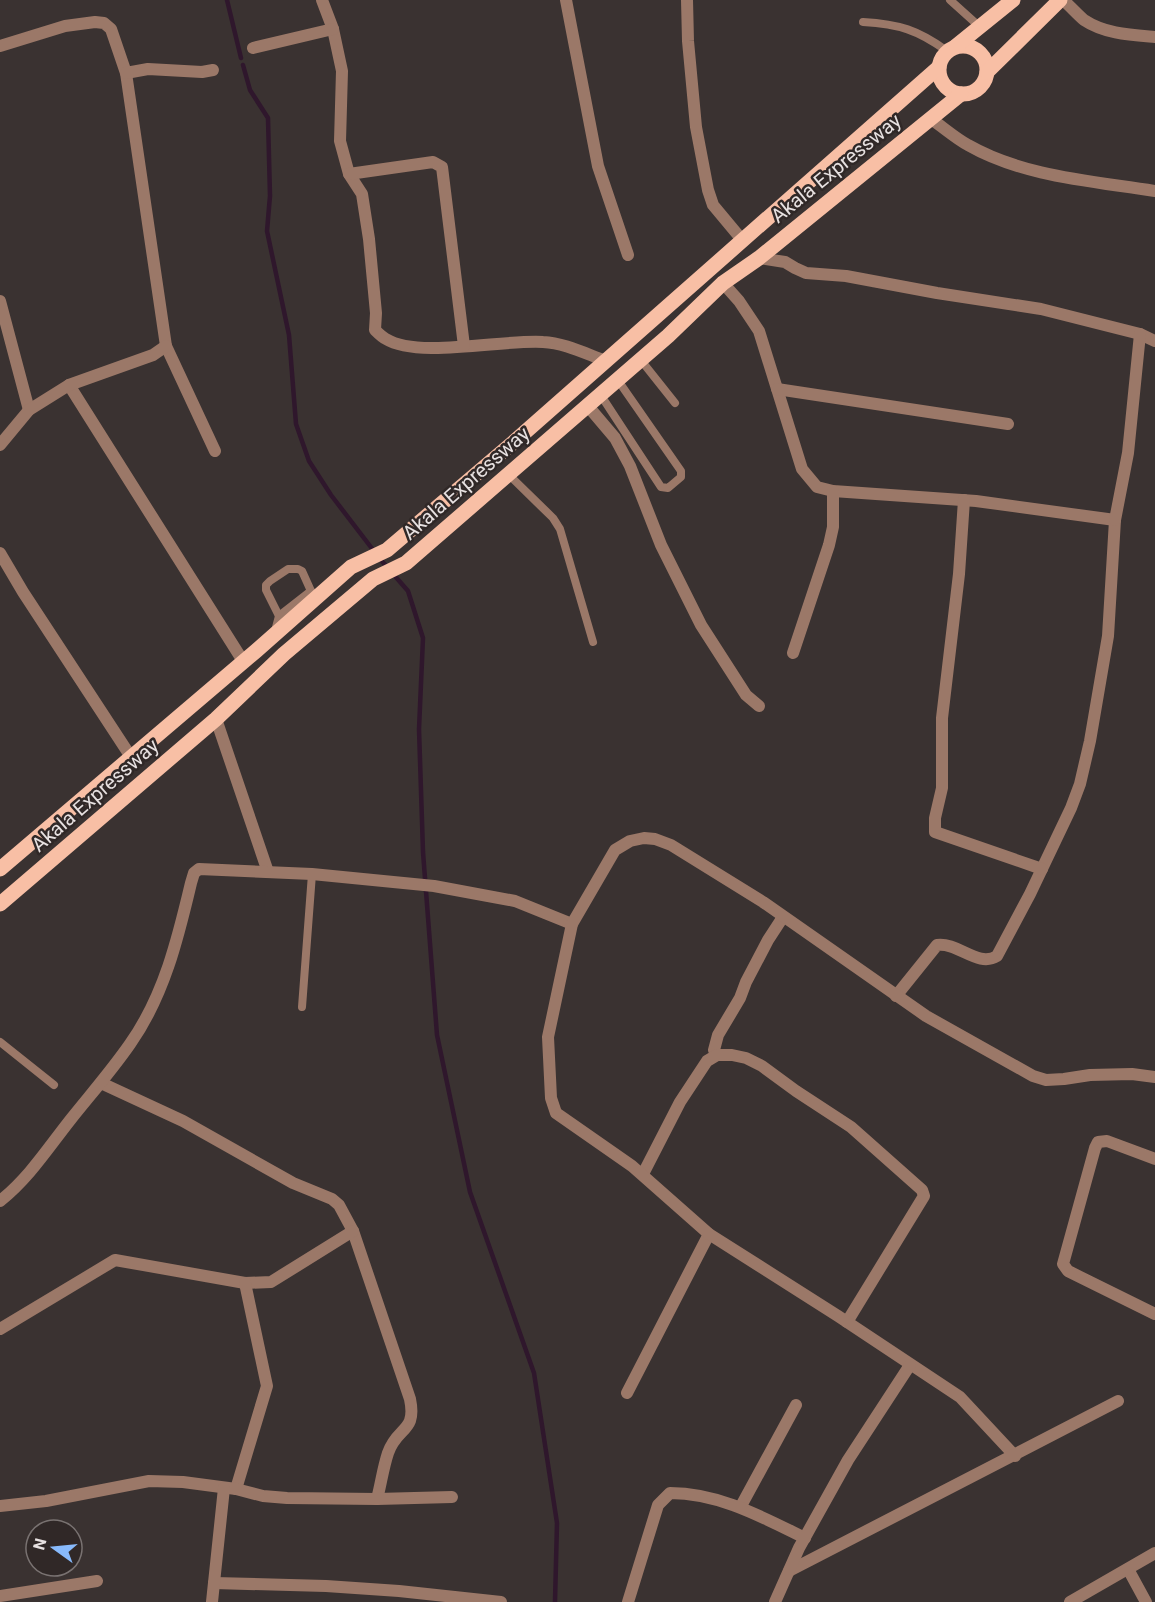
<svg xmlns="http://www.w3.org/2000/svg" width="1155" height="1602" viewBox="0 0 1155 1602" font-family="Roboto,sans-serif">
<style>
.lines{fill:none;stroke-linecap:round;stroke-linejoin:round}
.stream{stroke:#2f172c;stroke-width:4.5}
.service{stroke:#9b7868;stroke-width:8}
.minor{stroke:#9b7868;stroke-width:12}
.primary{stroke:#f8bfa5;stroke-width:15}
.labels{text-anchor:middle;stroke-width:5;stroke-linejoin:round;paint-order:stroke}
.street-label{font-size:20px;fill:#e7e1e1;stroke:#302827}
</style>
<rect width="100%" height="100%" fill="#3a3231"/>
<g class="lines">
<g class="stream">
<path d="M227 0 241 58"/>
<path d="M243 65 250 90 268 118 270 196 267 231 289 335 296 424 309 461 331 495 380 559 408 591 423 638 419 729 423 852 437 1035 470 1192 534 1373 557 1523 555 1602"/>
</g>
<g class="service">
<path d="M950 0 980 27"/>
<path d="M863 22C899 24 918 30 947 51"/>
<path d="M640 359 675 403"/>
<path d="M600 394 661 487 668 488 681 477V471L617 379"/>
<path d="M508 474 553 518 560 529 593 642"/>
<path d="M279 616 311 591"/>
<path d="M275 631 279 616 266 590V585L270 581 288 569H298L302 571 311 591 310 603"/>
<path d="M302 1007 312 874"/>
<path d="M0 1042 54 1085"/>
</g>
<g class="minor">
<path d="M322 0 333 29 342 71 340 141 349 174 362 194 369 239 376 313 375 330C378 333 382 337 386 339 418 359 505 339 543 342 565 343 586 354 606 361"/>
<path d="M566 0 598 166 628 255"/>
<path d="M687 0 688 41 696 127 708 190 713 205 743 241"/>
<path d="M1063 0C1070 6 1077 14 1084 20 1105 34 1131 35 1155 37"/>
<path d="M0 46 65 26 95 22 104 23 111 29 126 73 166 346 215 451"/>
<path d="M253 48 333 29"/>
<path d="M126 73 148 69 202 72 213 70"/>
<path d="M931 119C943 127 955 138 968 145 1024 177 1093 181 1155 191"/>
<path d="M349 174 433 162 442 167 464 346"/>
<path d="M759 258 785 262 795 268 806 273 846 276 937 293 1041 309 1140 334 1155 341"/>
<path d="M723 283 739 301 759 331 802 469 817 487 833 491 976 501 1115 520 1108 636 1090 741 1080 784 1071 808 1030 894 997 956C978 968 958 942 937 945L896 996"/>
<path d="M0 301 29 410"/>
<path d="M69 385 243 661"/>
<path d="M777 389 1008 424"/>
<path d="M587 405 615 438 630 466 661 545 701 625 746 695 759 706"/>
<path d="M0 445 29 410 69 385 153 355 166 346"/>
<path d="M964 500 959 574 942 718V788L935 818V832L1042 869"/>
<path d="M1115 520 1128 453 1140 334"/>
<path d="M0 553 23 592 131 757"/>
<path d="M793 653 829 545 833 527V491"/>
<path d="M216 719 268 872"/>
<path d="M717 1055 714 1050 718 1035 740 998 746 982 768 940 783 917"/>
<path d="M101 1083 183 1121 293 1183 332 1199 339 1205 353 1231 410 1399C417 1433 397 1426 388 1453 383 1468 381 1484 377 1499"/>
<path d="M1155 1159 1107 1141 1098 1142 1095 1148 1063 1264 1068 1271 1155 1314"/>
<path d="M643 1174 680 1102 707 1061 717 1055H732L746 1058 762 1066 796 1091 851 1127 922 1190 924 1196 847 1322"/>
<path d="M0 1201C29 1178 48 1148 71 1119 91 1094 112 1070 130 1044 164 996 178 938 191 883L194 873 199 869 312 874 434 886 515 901 572 924"/>
<path d="M0 1329 115 1260 245 1283 271 1282 353 1231"/>
<path d="M627 1393 709 1234"/>
<path d="M1015 1456 960 1397 838 1316 709 1234 632 1166 556 1113 551 1098 548 1037 572 924 615 850 630 841 644 838 655 839 671 845 763 902 926 1016 1033 1076 1046 1080 1064 1079 1090 1075 1132 1074 1155 1077"/>
<path d="M236 1489 267 1386 245 1283"/>
<path d="M0 1506 46 1501 149 1481 183 1482 236 1489 263 1496 287 1498 377 1499 452 1497"/>
<path d="M741 1506 796 1405"/>
<path d="M1128 1569 1146 1602"/>
<path d="M789 1571 1118 1401"/>
<path d="M214 1583 326 1586 399 1591 501 1602"/>
<path d="M0 1596 97 1581"/>
<path d="M212 1602 224 1488"/>
<path d="M628 1602 658 1505 670 1493C719 1493 762 1517 805 1538"/>
<path d="M775 1602 799 1548 848 1460 910 1365"/>
<path d="M1070 1602 1155 1553"/>
</g>
<g class="primary">
<circle cx="963" cy="70" r="24"/>
<path d="M956 46 1013 0"/>
<path d="M987 72 1060 0"/>
<path d="M0 869 256 651 351 567 387 550 515 441 939 67"/>
<path d="M0 904 216 719 284 654 373 579 406 563 668 336 723 283 759 258 961 94"/>
</g>
</g>
<g class="labels">
<g class="street-label">
<text transform="translate(836 168) rotate(-39)" y="7">Akala Expressway</text>
<text transform="translate(466 483) rotate(-41)" y="7">Akala Expressway</text>
<text transform="translate(95 795) rotate(-41)" y="7">Akala Expressway</text>
</g>
</g>
<g transform="translate(54 1548) rotate(285)"><circle r="28" fill="#302827" stroke="#797271" stroke-width="1.5"/>
<path d="M0-4.5L10 22L0 15L-10 22Z" fill="#88bafc"/>
<text y="-9" font-size="16" font-weight="bold" text-anchor="middle" fill="#e7e1e1">N</text>
</g>
</svg>
